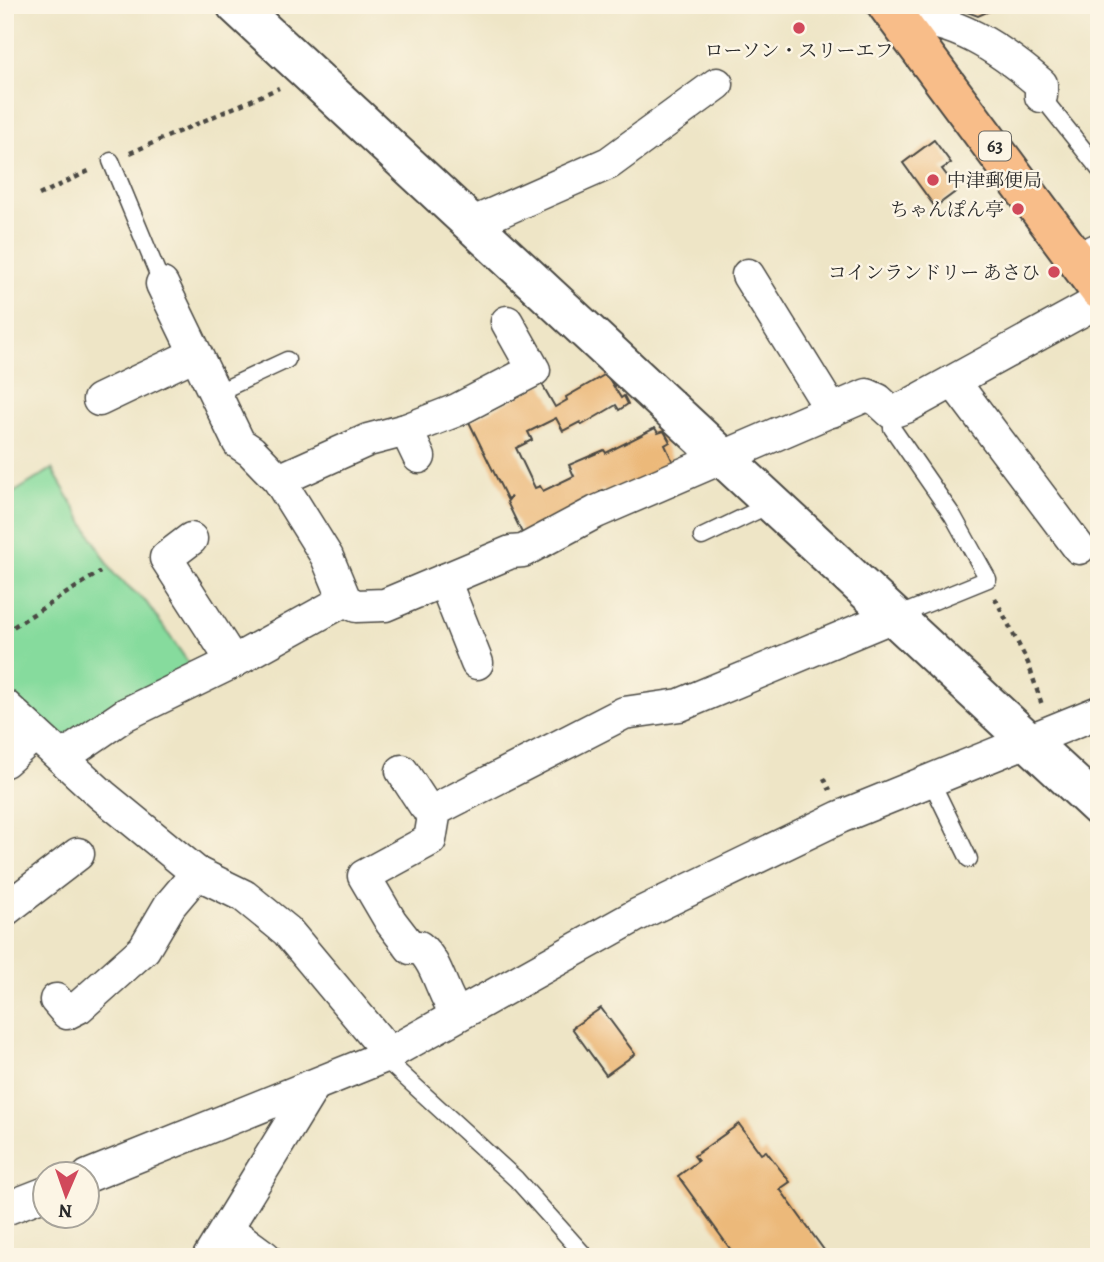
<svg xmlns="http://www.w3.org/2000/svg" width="1104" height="1262" viewBox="0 0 1104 1262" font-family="Alegreya,'Noto Serif JP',serif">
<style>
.green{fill:#86db9d;stroke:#588364;stroke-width:2}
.building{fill:#ecb97a}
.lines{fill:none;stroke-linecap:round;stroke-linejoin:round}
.service-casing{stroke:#484742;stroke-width:19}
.minor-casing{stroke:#484742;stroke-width:35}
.tertiary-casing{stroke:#484742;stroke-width:42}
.primary-casing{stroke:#484742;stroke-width:42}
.path{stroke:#484742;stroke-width:4.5;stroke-dasharray:5 5;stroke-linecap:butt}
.service{stroke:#fff;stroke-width:16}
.minor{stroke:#fff;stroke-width:32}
.tertiary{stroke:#fff;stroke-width:38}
.primary{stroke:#f8bd89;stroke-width:38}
.poi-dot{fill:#d1495b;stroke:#fcf5e5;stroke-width:2.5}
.labels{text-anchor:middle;stroke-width:5;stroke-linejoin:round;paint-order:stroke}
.shield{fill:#fcf5e5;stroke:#6a6863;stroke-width:2}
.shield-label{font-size:18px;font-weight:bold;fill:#2b2b2b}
.poi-label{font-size:19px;fill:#2b2b2b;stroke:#fcf5e5;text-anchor:end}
</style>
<rect width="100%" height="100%" fill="#fcf5e5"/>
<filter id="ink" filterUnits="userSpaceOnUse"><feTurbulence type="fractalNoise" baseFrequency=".0143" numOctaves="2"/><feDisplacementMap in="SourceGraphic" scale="14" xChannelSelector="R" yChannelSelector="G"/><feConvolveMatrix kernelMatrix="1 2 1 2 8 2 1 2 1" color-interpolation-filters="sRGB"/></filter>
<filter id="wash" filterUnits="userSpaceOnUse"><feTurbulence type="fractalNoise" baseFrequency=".00686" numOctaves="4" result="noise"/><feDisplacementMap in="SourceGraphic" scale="28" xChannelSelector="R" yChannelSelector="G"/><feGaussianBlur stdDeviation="1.57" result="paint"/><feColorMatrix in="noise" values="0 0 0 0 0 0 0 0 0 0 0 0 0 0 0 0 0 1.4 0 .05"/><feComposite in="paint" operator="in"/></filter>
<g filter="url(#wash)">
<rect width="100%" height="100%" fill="#eee5c6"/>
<path class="green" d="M52 469 114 574 146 602 195 672 63 753 5 703V498Z"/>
<g id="blocks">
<g class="building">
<path d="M948 5H1003L978 16Z"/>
<path d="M934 140 951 163 942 169 958 190 935 207 903 163Z"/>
<path d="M606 374 621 398 624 396 628 404 619 410 616 405 582 425 580 422 563 431 556 418 528 432 532 440 516 448 535 488 540 486 543 491 574 476 569 465 604 450 606 453 655 428 658 433 664 431 670 442 665 445 673 462 607 498 603 490 600 491 604 499 523 535 507 502 511 497 507 499 469 422 542 384 555 407 567 400 566 397Z"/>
<path d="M601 1008 635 1054 606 1075 572 1028Z"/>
<path d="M739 1124 761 1154 766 1151 790 1182 780 1189 824 1250 814 1257H736L678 1176 698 1161 694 1156Z"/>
</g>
</g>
</g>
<g filter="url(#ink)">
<use href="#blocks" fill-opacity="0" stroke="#484742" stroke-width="2"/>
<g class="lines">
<g class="service-casing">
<g id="service">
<path d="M1041 96 1099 169"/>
<path d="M111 161 162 284"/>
<path d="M214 394 287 360"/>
<path d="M891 412 892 428 953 516 988 579 897 616"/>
<path d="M702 537 771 504"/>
<path d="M930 779 969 859"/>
<path d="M383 1057 516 1179 586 1257"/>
</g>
</g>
<g class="minor-casing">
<g id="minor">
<path d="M898 18C954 17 1000 49 1041 84V96"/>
<path d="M471 224 609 163 717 84"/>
<path d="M1076 260 1099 249"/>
<path d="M748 275 832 411"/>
<path d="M162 284 239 443 251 451 279 480 327 557 345 600 356 606 385 605 511 552 523 551 596 512 867 395 878 400 891 412 906 407 1099 301"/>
<path d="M954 382 1079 548"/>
<path d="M99 400 193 355"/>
<path d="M406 430 419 457"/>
<path d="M279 480 368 440 406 430 457 410 534 370 507 322"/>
<path d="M191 539 166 558 233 662"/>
<path d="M444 580 477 663"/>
<path d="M5 706 102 795 197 873 244 896 287 931 388 1052"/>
<path d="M63 757 126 714 233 662 345 600"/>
<path d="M5 761 35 734"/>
<path d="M402 771 425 806 435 810"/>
<path d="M5 910 78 854"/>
<path d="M56 1000 67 1013 79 1007 144 949 170 905 197 873"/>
<path d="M457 1014C442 995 438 962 419 947L411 948 391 922 364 876 430 840 435 810 624 713 680 705 891 617"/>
<path d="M88 1176 383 1057 637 915 840 817 1099 712"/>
<path d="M5 1209 46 1193"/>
<path d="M227 1229 265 1257"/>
<path d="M209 1257 313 1087"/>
</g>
</g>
<g class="tertiary-casing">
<path id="tertiary" d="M236 5 1099 807"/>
</g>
<g class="primary-casing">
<path id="primary" d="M887 5 1099 290"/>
</g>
<g class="path">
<path d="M130 153 279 88"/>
<path d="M39 195 93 169"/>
<path d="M995 598 1028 663 1042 705"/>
<path d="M5 632 100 572"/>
<path d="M824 778 830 790"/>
</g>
<use href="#service" class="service"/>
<use href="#minor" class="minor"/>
<use href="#tertiary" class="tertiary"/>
<use href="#primary" class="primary"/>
</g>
</g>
<g class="poi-dot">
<circle cx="799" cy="28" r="7"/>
<circle cx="933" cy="180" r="7"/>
<circle cx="1018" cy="209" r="7"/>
<circle cx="1054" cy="272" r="7"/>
</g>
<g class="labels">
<rect class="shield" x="979" y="131.5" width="32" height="29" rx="5"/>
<g class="shield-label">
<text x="995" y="152">63</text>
</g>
<g class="poi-label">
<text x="799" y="57" text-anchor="middle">ローソン・スリーエフ</text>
<text x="947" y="187" text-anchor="start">中津郵便局</text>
<text x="1004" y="216">ちゃんぽん亭</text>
<text x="1040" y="279">コインランドリー あさひ</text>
</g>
</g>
<rect width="1104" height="1262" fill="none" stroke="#fcf5e5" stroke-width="28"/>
<g transform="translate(66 1195) rotate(182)"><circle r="33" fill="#fcf5e5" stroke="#a8a49b" stroke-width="2"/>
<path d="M0-5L12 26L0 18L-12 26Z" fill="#d1495b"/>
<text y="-10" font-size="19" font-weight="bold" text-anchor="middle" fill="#2b2b2b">N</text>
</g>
</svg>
